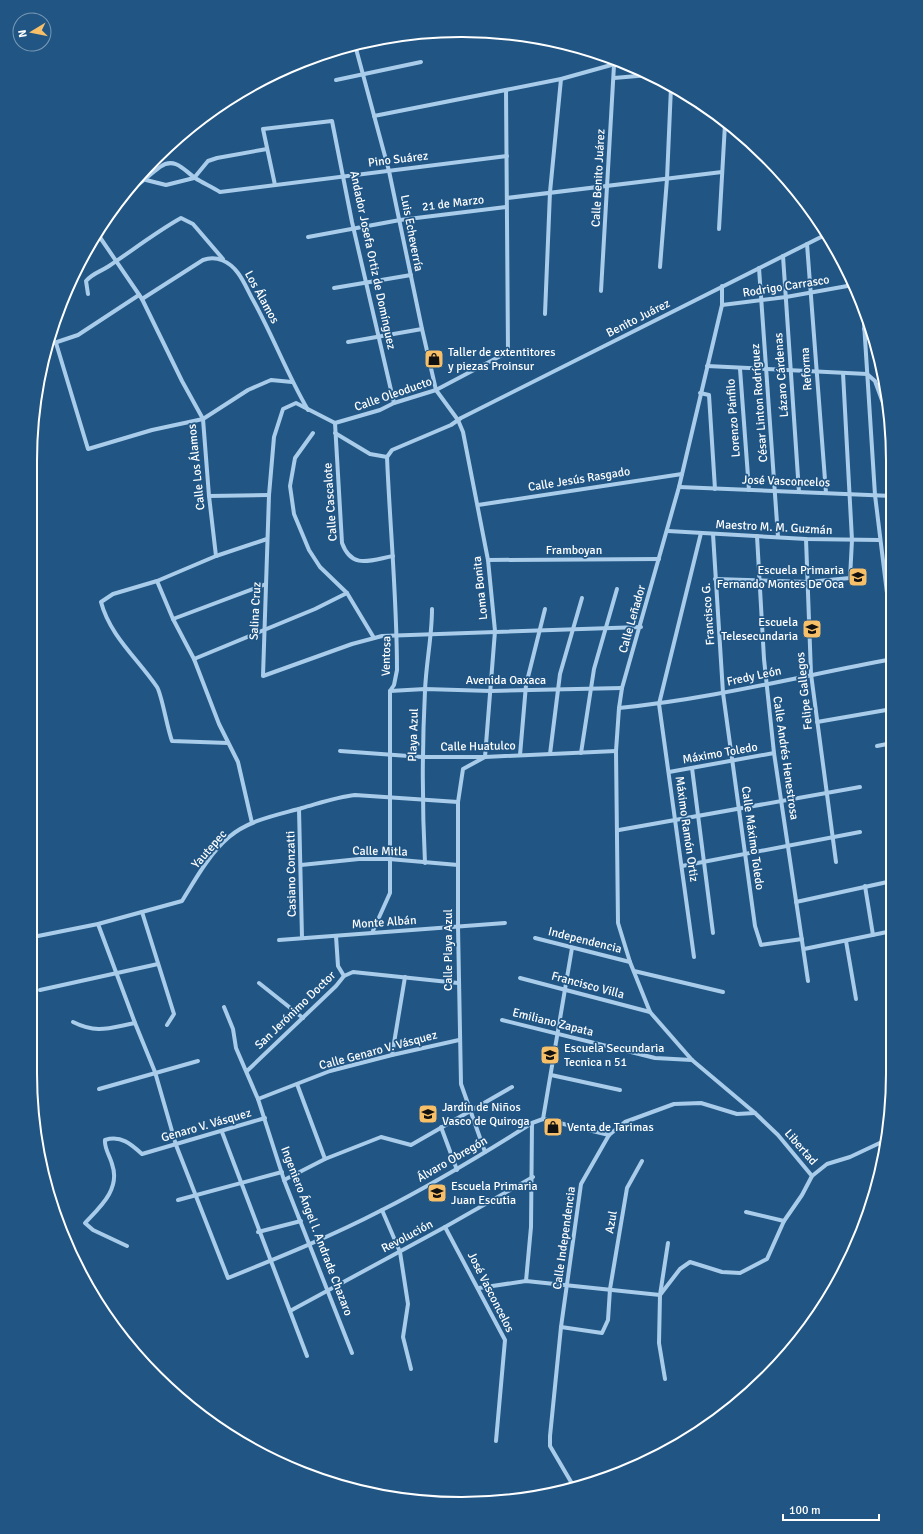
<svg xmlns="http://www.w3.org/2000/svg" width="923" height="1534" viewBox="0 0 923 1534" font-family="Signika,sans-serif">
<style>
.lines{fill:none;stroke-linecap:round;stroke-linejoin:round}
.minor{stroke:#a8cce9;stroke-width:4}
.labels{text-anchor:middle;stroke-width:3.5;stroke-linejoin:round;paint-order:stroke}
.street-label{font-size:12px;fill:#fff;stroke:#205584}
.poi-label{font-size:12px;fill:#fff;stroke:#205584;text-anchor:start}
.rim{fill:none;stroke:#fff;stroke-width:2}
</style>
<rect width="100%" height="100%" fill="#205584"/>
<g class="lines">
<g class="minor">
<path d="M355 45 389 171 422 329 436 390 458 420 463 432 488 560 495 631 485 757 463 769 458 802V927L461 1084 485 1152"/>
<path d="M614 78 649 75"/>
<path d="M336 80 421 62"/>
<path d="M506 90 508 352 436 390 394 403 380 410 335 423 296 403 283 409 274 437 269 495 263 676 352 644 382 636 641 627"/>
<path d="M374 116 561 79 622 62"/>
<path d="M146 180 166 185 194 178 208 161 217 158 267 149"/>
<path d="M275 185 263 129 332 121 352 222 394 403"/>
<path d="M125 194C138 186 148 176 160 167 175 156 185 171 195 178 203 183 212 187 220 192L507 156"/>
<path d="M507 198 722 172"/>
<path d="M719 229 725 124"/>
<path d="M97 233 142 299 182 381 203 419 209 496 216 556"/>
<path d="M308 237 400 220 506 207"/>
<path d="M807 244 826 493"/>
<path d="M783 256 799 492"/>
<path d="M660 267 667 179 671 87"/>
<path d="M759 268 778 537"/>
<path d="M722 286V305L679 487 622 688 619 708 616 751 618 923 630 962 650 1012 692 1060 755 1113 778 1135 812 1176"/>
<path d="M334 288 411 275"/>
<path d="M601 291 614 65"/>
<path d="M88 294 86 281C93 273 100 272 109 266 133 250 156 232 181 218L193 224 223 259"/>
<path d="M142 299 203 260C217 255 230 262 238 273 244 281 248 291 253 300 273 336 287 374 308 410"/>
<path d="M722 305 786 297 853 285"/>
<path d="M863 307 875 495 892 634"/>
<path d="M545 314 550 192 561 79"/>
<path d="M864 329 871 328"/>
<path d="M348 342 422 329"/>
<path d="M56 343 88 449 152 430 203 419 248 390 271 380 292 382"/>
<path d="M48 345 78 335 139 295"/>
<path d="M707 366 867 374"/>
<path d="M740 369 749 490"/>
<path d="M867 374 875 381 890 422"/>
<path d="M700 393 709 395 715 489"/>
<path d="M335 423 342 543C352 570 371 560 393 556"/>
<path d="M313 433 295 458 290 486 294 514 309 550 320 567 347 593 374 638"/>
<path d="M335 433 370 454 387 457"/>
<path d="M679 487 892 496"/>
<path d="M209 496 269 495"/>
<path d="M478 505 682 474"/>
<path d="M668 531 806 539 879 540"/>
<path d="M713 534 723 693 755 926 761 945 802 939"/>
<path d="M757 536 764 659 774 753 808 981"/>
<path d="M806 539 811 674 836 862"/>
<path d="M488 560 659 559"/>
<path d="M715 579 808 582 850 578 852 540 843 373"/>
<path d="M157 581 173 619 194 659 219 724 238 762 252 823"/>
<path d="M173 619 266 584"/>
<path d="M194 659 315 609 347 593"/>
<path d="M390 691 425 689 491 691 622 688"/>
<path d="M619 708C711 699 801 676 892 659"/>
<path d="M817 722 892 709"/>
<path d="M228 743 172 741C167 728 162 695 157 687 138 659 110 636 101 602L113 594 157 581 216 556 267 539"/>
<path d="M877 746 892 743"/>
<path d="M340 751 422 757H485L616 751"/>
<path d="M581 753 594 669 617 589"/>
<path d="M550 754 560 674 582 598"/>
<path d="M520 755 526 685 545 609"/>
<path d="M692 768 713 933"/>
<path d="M669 772 774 753"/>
<path d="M299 809 302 938"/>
<path d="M619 830 860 787"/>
<path d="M425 863C422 804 422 750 425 691 426 663 432 637 432 609"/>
<path d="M301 865 359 859H389L458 865"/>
<path d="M682 866 860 832"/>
<path d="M865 886 873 935"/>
<path d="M796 902 892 881"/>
<path d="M142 912 174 1014 167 1025"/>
<path d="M98 924 135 1023 155 1072 176 1145 228 1278C280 1257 332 1236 382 1210 433 1184 483 1154 532 1123L543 1119 609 1135"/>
<path d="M372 933 390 893V691L394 685 397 670C397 599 390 528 387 457L392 450 451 425 461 418 827 234"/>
<path d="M336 936 338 966 344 976"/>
<path d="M33 937 98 924 182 901C195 880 209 854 229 837 249 820 277 815 302 808 320 803 337 797 355 795L458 802"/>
<path d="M535 938 630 962"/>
<path d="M279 940 505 923"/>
<path d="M846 941 856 999"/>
<path d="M804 949 892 931"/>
<path d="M694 957 659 704 701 533"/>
<path d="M634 971 723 992"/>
<path d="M520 978 650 1012"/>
<path d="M259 983 303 1018"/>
<path d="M40 990 158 964"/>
<path d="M224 1007 233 1029 236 1048 258 1099 284 1180 352 1353"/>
<path d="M502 1020 655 1058 692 1060"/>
<path d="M73 1022C97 1034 109 1028 135 1023"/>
<path d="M392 1055 405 977"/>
<path d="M247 1071 336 986 344 976 353 972 458 983"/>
<path d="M551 1075 620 1090"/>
<path d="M297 1084 325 1159"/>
<path d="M99 1089 198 1061"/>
<path d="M258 1099 330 1071 392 1055 459 1040"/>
<path d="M543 1119 572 948"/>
<path d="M441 1127 457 1170"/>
<path d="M222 1132 307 1356"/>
<path d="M284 1180 325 1159 381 1137 411 1145 512 1087"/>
<path d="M178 1200 282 1172"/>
<path d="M382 1210 400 1252 408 1304 403 1337 411 1369"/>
<path d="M746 1212 784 1221"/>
<path d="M445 1227 505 1340 496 1441"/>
<path d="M258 1232 301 1221"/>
<path d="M127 1246 93 1230 85 1223C100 1207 121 1189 112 1164 110 1156 104 1148 105 1140 121 1135 131 1144 142 1154L265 1118"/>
<path d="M526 1281 531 1227 532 1123"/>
<path d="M479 1288 526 1281 660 1295 680 1269 690 1262 722 1272 740 1273 767 1259 784 1221 802 1195 812 1176 827 1164 850 1157 884 1141"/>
<path d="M290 1311 445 1227 533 1177"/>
<path d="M561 1327 602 1333 608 1320 610 1289 627 1188 642 1161"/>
<path d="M665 1379 659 1343 660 1295 668 1243"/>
<path d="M574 1487 550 1446V1436L561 1327 581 1184 609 1135 625 1122 674 1104 701 1103 737 1114 755 1113"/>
</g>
</g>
<defs>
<g id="shop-square" transform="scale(1)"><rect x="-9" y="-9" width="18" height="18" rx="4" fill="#f7bf68" stroke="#205584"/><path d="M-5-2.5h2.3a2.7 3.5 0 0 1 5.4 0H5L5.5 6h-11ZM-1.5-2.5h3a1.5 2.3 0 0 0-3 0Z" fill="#111"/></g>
<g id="school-square" transform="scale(1)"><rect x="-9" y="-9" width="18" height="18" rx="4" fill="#f7bf68" stroke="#205584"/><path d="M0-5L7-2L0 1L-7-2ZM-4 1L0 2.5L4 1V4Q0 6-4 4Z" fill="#111"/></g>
</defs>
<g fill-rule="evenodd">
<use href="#shop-square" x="434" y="359"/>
<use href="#school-square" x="858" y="577"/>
<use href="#school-square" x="812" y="629"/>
<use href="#school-square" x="550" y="1055"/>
<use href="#school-square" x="428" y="1114"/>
<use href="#shop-square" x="553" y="1127"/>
<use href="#school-square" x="437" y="1193"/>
</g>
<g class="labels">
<g class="street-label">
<text transform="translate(398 159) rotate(-7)" y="4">Pino Suárez</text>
<text transform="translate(598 178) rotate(-87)" y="4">Calle Benito Juárez</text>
<text transform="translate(453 203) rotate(-7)" y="4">21 de Marzo</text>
<text transform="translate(412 233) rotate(79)" y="4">Luis Echeverría</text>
<text transform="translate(373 260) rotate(78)" y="4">Andador Josefa Ortiz de Domínguez</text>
<text transform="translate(786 286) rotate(-9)" y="4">Rodrigo Carrasco</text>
<text transform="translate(262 297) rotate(61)" y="4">Los Álamos</text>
<text transform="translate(638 318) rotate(-27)" y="4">Benito Juárez</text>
<text transform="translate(806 369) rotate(-94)" y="4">Reforma</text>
<text transform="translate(781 375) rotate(-94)" y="4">Lázaro Cárdenas</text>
<text transform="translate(393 394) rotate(-19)" y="4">Calle Oleoducto</text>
<text transform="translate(759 403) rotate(-94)" y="4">César Linton Rodríguez</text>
<text transform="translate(733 418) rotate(-94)" y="4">Lorenzo Pánfilo</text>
<text transform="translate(196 467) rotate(-96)" y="4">Calle Los Álamos</text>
<text transform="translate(579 479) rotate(-9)" y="4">Calle Jesús Rasgado</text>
<text transform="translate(786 481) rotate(2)" y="4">José Vasconcelos</text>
<text transform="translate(330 502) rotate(-94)" y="4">Calle Cascalote</text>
<text transform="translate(774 527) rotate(3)" y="4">Maestro M. M. Guzmán</text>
<text x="574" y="554">Framboyan</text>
<text transform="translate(480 588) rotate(-96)" y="4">Loma Bonita</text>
<text transform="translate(255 611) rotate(-87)" y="4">Salina Cruz</text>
<text transform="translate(708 614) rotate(-94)" y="4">Francisco G.</text>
<text transform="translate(632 619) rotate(-74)" y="4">Calle Leñador</text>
<text transform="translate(386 656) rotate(-89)" y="4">Ventosa</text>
<text transform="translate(754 676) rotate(-12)" y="4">Fredy León</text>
<text x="506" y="684">Avenida Oaxaca</text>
<text transform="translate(804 691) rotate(-96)" y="4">Felipe Gallegos</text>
<text transform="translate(413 735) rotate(-88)" y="4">Playa Azul</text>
<text transform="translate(478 746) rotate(-1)" y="4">Calle Huatulco</text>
<text transform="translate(720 753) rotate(-10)" y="4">Máximo Toledo</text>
<text transform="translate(786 758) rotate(82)" y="4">Calle Andrés Henestrosa</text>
<text transform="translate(687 829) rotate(82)" y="4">Máximo Ramón Ortiz</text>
<text transform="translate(753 838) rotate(82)" y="4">Calle Máximo Toledo</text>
<text transform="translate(209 849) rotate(-49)" y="4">Yautepec</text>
<text transform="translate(380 851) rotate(1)" y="4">Calle Mitla</text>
<text transform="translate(291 874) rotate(-91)" y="4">Casiano Conzatti</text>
<text transform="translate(384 922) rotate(-4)" y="4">Monte Albán</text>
<text transform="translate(585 940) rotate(14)" y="4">Independencia</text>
<text transform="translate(448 950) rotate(-90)" y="4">Calle Playa Azul</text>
<text transform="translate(588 985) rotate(15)" y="4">Francisco Villa</text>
<text transform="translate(295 1010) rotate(-44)" y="4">San Jerónimo Doctor</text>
<text transform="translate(553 1022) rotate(14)" y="4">Emiliano Zapata</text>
<text transform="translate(378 1050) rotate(-15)" y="4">Calle Genaro V. Vásquez</text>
<text transform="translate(206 1125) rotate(-16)" y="4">Genaro V. Vásquez</text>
<text transform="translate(801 1147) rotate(49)" y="4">Libertad</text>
<text transform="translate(452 1159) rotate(-30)" y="4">Álvaro Obregón</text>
<text transform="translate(611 1222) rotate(-80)" y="4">Azul</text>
<text transform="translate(317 1231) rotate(69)" y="4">Ingeniero Ángel l. Andrade Chazaro</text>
<text transform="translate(407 1236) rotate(-28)" y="4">Revolución</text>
<text transform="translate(564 1238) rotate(-82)" y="4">Calle Independencia</text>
<text transform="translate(491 1292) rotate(63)" y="4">José Vasconcelos</text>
</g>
<g class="poi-label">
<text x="448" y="356">Taller de extentitores<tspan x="448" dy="14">y piezas Proinsur</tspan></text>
<text x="844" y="574" text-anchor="end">Escuela Primaria<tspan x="844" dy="14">Fernando Montes De Oca</tspan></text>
<text x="798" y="626" text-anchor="end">Escuela<tspan x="798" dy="14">Telesecundaria</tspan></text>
<text x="564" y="1052">Escuela Secundaria<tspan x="564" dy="14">Tecnica n 51</tspan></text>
<text x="442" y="1111">Jardín de Niños<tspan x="442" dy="14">Vasco de Quiroga</tspan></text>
<text x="567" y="1131">Venta de Tarimas</text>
<text x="451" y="1190">Escuela Primaria<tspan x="451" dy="14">Juan Escutia</tspan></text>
</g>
</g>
<path d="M0 0H923V1534H0ZM461 37H462A424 424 0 0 1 886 461V1073A424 424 0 0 1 462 1497H461A424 424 0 0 1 37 1073V461A424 424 0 0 1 461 37Z" fill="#205584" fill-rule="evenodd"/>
<path class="rim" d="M461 37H462A424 424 0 0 1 886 461V1073A424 424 0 0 1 462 1497H461A424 424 0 0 1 37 1073V461A424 424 0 0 1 461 37Z"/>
<g transform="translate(32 32) rotate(260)"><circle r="19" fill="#205584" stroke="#7999b5"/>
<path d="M0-3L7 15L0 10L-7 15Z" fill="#f7bf68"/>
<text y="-6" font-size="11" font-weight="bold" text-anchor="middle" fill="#ffffff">N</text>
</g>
<path d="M783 1514v6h96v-6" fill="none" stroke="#ffffff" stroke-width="2"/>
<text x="789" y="1514" font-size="12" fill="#ffffff" stroke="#205584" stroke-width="3" paint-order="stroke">100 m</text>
</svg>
